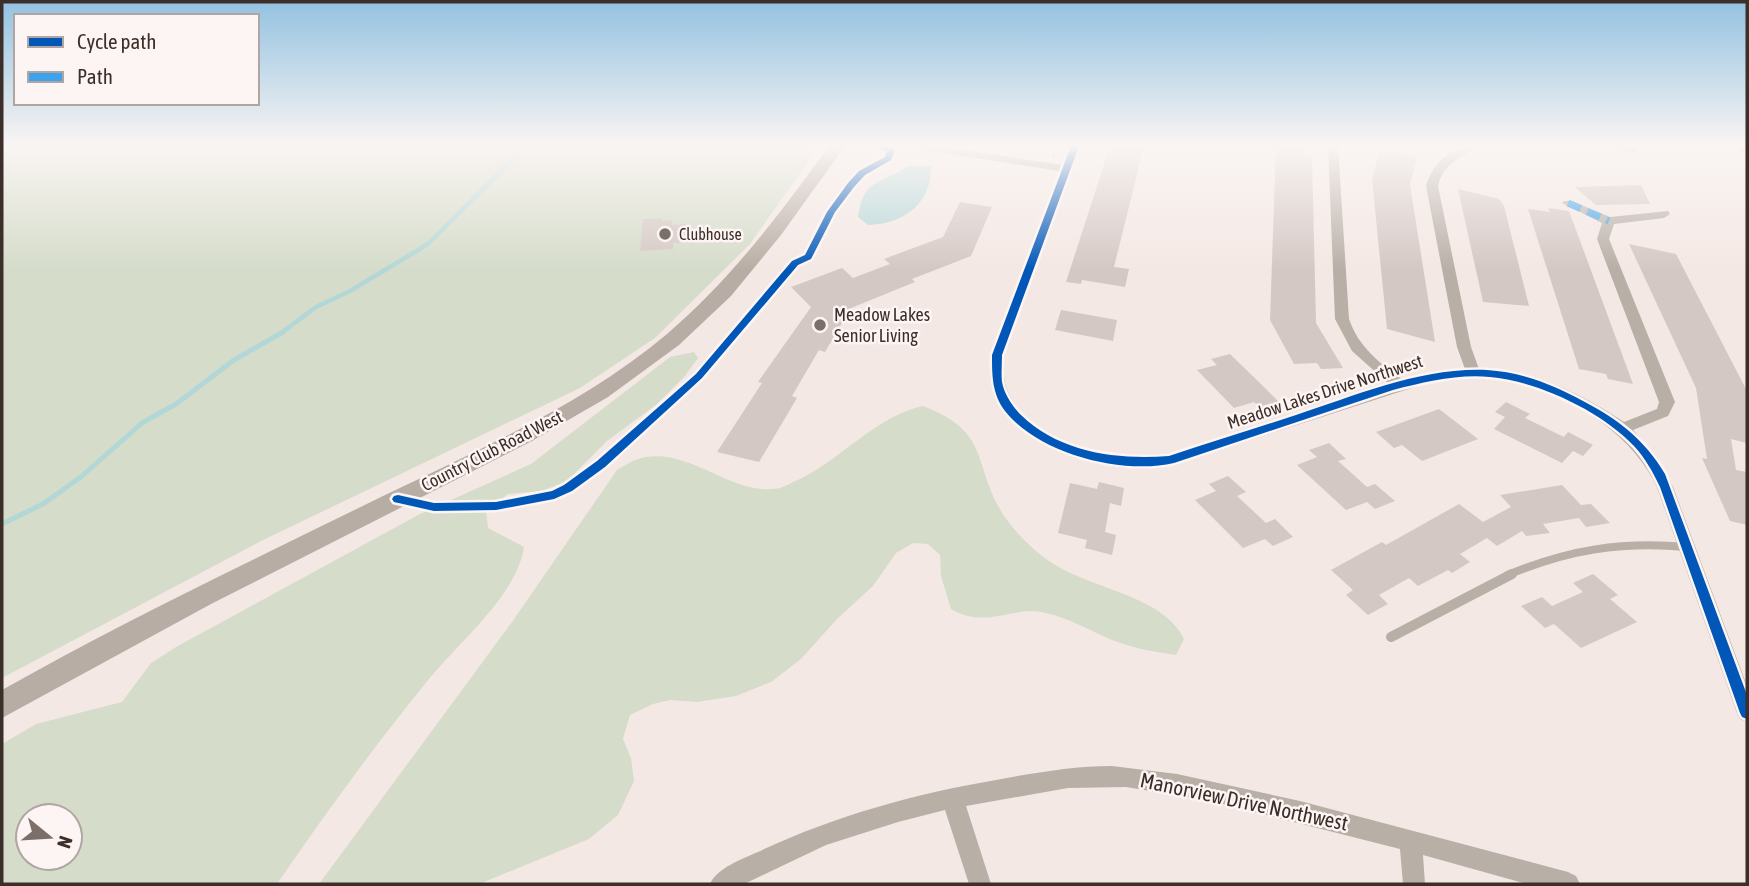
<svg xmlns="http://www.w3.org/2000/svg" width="1749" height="886" viewBox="0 0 1749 886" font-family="'Asap Condensed',sans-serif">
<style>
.green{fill:#d5dcca;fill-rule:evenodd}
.water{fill:#b3d7d7}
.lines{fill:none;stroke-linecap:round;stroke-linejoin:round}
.stream-far1{stroke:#b3d7d7;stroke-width:4.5}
.stream{stroke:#b3d7d7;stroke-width:5}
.building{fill:#d4c8c4}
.path{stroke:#b8ada8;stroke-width:2.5;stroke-dasharray:4.5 2.5;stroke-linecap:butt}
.service-far1{stroke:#b8afa7;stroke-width:8}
.service{stroke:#b8afa7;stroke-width:10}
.minor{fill:#b8afa7;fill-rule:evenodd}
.tertiary{fill:#b8afa7;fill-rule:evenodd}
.secondary{fill:#b8ada4;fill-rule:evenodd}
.quiet{stroke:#3fa3eb;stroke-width:7;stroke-dasharray:14 7;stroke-linecap:butt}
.cycleway-casing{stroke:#fdf5f3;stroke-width:5}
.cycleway{fill:#0057b8;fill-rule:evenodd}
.poi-dot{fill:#7c6f6a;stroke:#fdf5f3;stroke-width:2.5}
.labels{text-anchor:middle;stroke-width:5;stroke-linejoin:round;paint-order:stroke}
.far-poi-label{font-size:16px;fill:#3c2e29;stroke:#fdf5f3;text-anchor:start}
.poi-label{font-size:18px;fill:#3c2e29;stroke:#fdf5f3;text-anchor:start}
.street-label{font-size:18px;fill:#3c2e29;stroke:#fdf5f3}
.near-street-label{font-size:21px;fill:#3c2e29;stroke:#fdf5f3}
</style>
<rect width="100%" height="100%" fill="#f4e8e4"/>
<g class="green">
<path d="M2 146H813L815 152 750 244 655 338 580 388 261 541 2 678Z"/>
<path d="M694 352 698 358 685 376 657 404 607 441 567 481 542 491 508 494 486 511 488 528 524 547C517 595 459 642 429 679 375 745 325 814 277 884H2V744L36 724 122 702 151 663 176 647 420 514 531 464 670 357ZM70 816V858H28V816Z"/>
<path d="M923 406C990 432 972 460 1001 511 1011 528 1030 547 1045 558 1087 590 1162 593 1184 639L1176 655C1154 652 1133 648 1112 640 1091 631 1068 618 1046 613 1011 605 986 630 951 609L941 576 940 555 928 544 913 543 896 553 873 586 837 619 801 659 771 682 736 696 697 702 670 700 653 704 630 715 623 739 631 758 634 781 618 815 589 839 479 884H319L512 622 617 470C624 466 633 460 641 458 691 446 732 498 780 488 787 486 794 481 800 479 843 458 876 416 923 406Z"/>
</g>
<path class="water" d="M908 166H931C932 204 903 224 868 225L858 217C863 178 882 184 908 166Z"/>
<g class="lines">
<path class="stream-far1" d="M280 334 316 307 350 291 428 244 526 146"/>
<path class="stream" d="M2 524 43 504 82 476 142 423 176 404 234 360 283 332"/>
</g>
<g class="building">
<path d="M1110 146H1144L1114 267 1129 269 1125 287 1082 280 1081 284 1066 282Z"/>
<path d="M1276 146H1305V155L1312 156 1316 323 1343 368 1321 369 1317 363 1294 364 1270 320Z"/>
<path d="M1380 151 1417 156 1410 185 1435 342 1387 329 1372 179Z"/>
<path d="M1641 185 1650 204 1596 205 1575 187Z"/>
<path d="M1458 189 1499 199 1504 206 1529 306 1483 302Z"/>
<path d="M960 202 992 207 971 256 912 279 915 282 851 308 825 352 819 350 792 396 797 398 759 462 717 452 762 383 758 382 811 307 791 287 842 268 853 278 890 264 884 259 943 237Z"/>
<path d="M1548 208 1569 211 1633 384 1608 379 1606 374 1579 369 1528 209 1550 212Z"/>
<path d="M662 218 661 221 672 220V225L689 224V242L673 243V249L640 251 643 219Z"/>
<path d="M1629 244 1676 254 1747 391V443L1731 439 1736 470 1747 472V525L1730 521 1702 458 1707 459 1696 388Z"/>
<path d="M1061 310 1117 320 1113 341 1055 330Z"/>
<path d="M1230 354 1265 388 1280 403 1260 408 1254 402 1234 408 1197 370 1217 365 1211 359Z"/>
<path d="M1506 402 1530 414 1525 418 1564 437 1568 432 1593 445 1583 456 1573 451 1562 463 1494 429 1505 417 1495 412Z"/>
<path d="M1439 409 1478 439 1422 461 1402 445 1394 448 1376 432Z"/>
<path d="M1329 443 1346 459 1338 461 1367 487 1375 484 1395 501 1375 509 1367 502 1346 510 1297 465 1317 457 1309 450Z"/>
<path d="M1228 476 1246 492 1237 496 1266 523 1275 519 1293 537 1273 546 1265 539 1243 548 1195 500 1216 491 1209 484Z"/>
<path d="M1099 482 1124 488 1121 506 1110 503 1105 532 1116 535 1112 555 1085 548 1087 540 1058 533 1070 483 1097 489Z"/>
<path d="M1562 485 1581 505 1591 504 1610 523 1586 527 1579 518 1543 524 1550 533 1526 536 1522 531 1497 546 1487 538 1460 554 1470 562 1452 573 1448 570 1418 586 1409 578 1379 595 1388 604 1368 615 1346 595 1353 590 1331 570 1382 542 1386 545 1459 504 1483 522 1511 507 1500 495Z"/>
<path d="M1593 574 1618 595 1610 599 1637 622 1581 648 1554 624 1545 628 1521 606 1542 597 1552 606 1583 592 1573 583Z"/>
</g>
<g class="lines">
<g class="path">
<path d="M891 150 905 153"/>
<path d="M1053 157 1057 146"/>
</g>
<path class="service-far1" d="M1508 575C1567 550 1622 541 1686 547"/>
<path class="service" d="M1391 637 1512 574"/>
<g class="minor">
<path d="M911 146H938L1062 165 1070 146H1080L1004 355C1004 365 1003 378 1006 387 1029 449 1113 459 1169 454L1389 384 1352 351 1335 319 1328 146H1338L1349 319C1359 348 1380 363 1403 380L1465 369 1457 347 1426 186C1434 160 1452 146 1478 146 1460 159 1444 162 1438 186L1471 347 1479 369C1531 368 1582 394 1624 422L1657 409 1659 402 1597 239 1602 223 1562 203 1564 201H1572L1610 217 1668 211 1670 214 1664 218 1614 224 1609 239 1675 402 1668 416 1633 430 1658 459 1673 487 1747 686V722L1740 719 1737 713 1657 487C1630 428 1552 382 1488 378 1466 377 1445 380 1424 384L1176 464C1125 479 1034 454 1003 411 990 394 990 375 990 355L1060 171 916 149Z"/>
<path d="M1599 146H1630L1639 150 1634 153Z"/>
<path d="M1112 766 1177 774 1300 801 1568 872 1576 876 1580 884H1527L1423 855 1425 884H1403L1400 849 1211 801 1126 787 1068 788 966 806 991 884H969L945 810 898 822 826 845 744 884H710C717 868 742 859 758 852 834 816 914 794 996 780 1034 773 1073 766 1112 766Z"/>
</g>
<path class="tertiary" d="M1738 146H1747V154L1742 153Z"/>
<path class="secondary" d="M829 146H845L781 235 731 296 679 345 608 397 532 441 211 604 2 718V690C126 620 255 559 383 496 480 449 584 404 667 334 731 279 780 214 829 146Z"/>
<path class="quiet" d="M1568 203 1609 221"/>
<g class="cycleway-casing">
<g id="cycleway">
<path d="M872 146H884L895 150 891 160 865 175 854 187 835 212 811 259 798 265 702 378 605 467 572 491 554 499 496 510 434 511 394 502 392 499 394 496 398 495 434 503 496 502 552 491 564 485 597 461 696 374 792 261 805 255 827 212 848 183 859 171 885 157 887 151Z"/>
<path d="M1071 146H1079L1002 355C1002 364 1001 374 1002 382 1004 394 1013 407 1021 415 1060 453 1118 460 1169 456 1211 442 1254 429 1296 415 1357 395 1422 367 1487 370 1521 372 1554 385 1583 401 1618 419 1645 440 1665 474L1747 695V719L1742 717 1740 713 1660 487C1653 472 1645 458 1634 446 1601 411 1537 381 1490 377 1457 374 1425 382 1393 390L1174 463C1122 475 1039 454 1005 411 992 394 992 375 992 355Z"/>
</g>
</g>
<use href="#cycleway" class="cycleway"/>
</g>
<linearGradient id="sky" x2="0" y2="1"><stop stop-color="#93c2e1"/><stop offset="0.54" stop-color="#faf5f3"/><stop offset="1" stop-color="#faf5f3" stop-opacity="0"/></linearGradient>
<rect width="1749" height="270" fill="url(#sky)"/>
<g class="poi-dot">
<circle cx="665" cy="234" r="7"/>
<circle cx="820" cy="325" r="7"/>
</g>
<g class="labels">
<g class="far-poi-label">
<text x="679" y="240">Clubhouse</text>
</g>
<g class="poi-label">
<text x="834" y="321">Meadow Lakes<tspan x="834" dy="21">Senior Living</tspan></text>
</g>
<g class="street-label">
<text transform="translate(1325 392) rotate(-18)" y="6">Meadow Lakes Drive Northwest</text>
<text transform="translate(492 451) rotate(-27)" y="6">Country Club Road West</text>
</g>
<g class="near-street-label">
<text transform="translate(1244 802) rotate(12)" y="7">Manorview Drive Northwest</text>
</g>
</g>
<rect width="1749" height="886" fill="none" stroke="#3c2e29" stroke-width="7"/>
<rect x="14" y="14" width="245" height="91" fill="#fdf5f3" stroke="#b0a5a2" stroke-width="2"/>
<rect x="28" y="37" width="35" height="10" fill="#0057b8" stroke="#b0a5a2" stroke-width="2"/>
<text x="77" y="49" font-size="21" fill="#3c2e29">Cycle path</text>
<rect x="28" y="72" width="35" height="10" fill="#3fa3eb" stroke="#b0a5a2" stroke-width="2"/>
<text x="77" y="84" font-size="21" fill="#3c2e29">Path</text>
<g transform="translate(49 837) rotate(108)"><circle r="33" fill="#fdf5f3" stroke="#b0a5a2" stroke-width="2"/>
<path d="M0-5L12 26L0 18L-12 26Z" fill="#7c6f6a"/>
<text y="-10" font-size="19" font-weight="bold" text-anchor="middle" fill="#3c2e29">N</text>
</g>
</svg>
